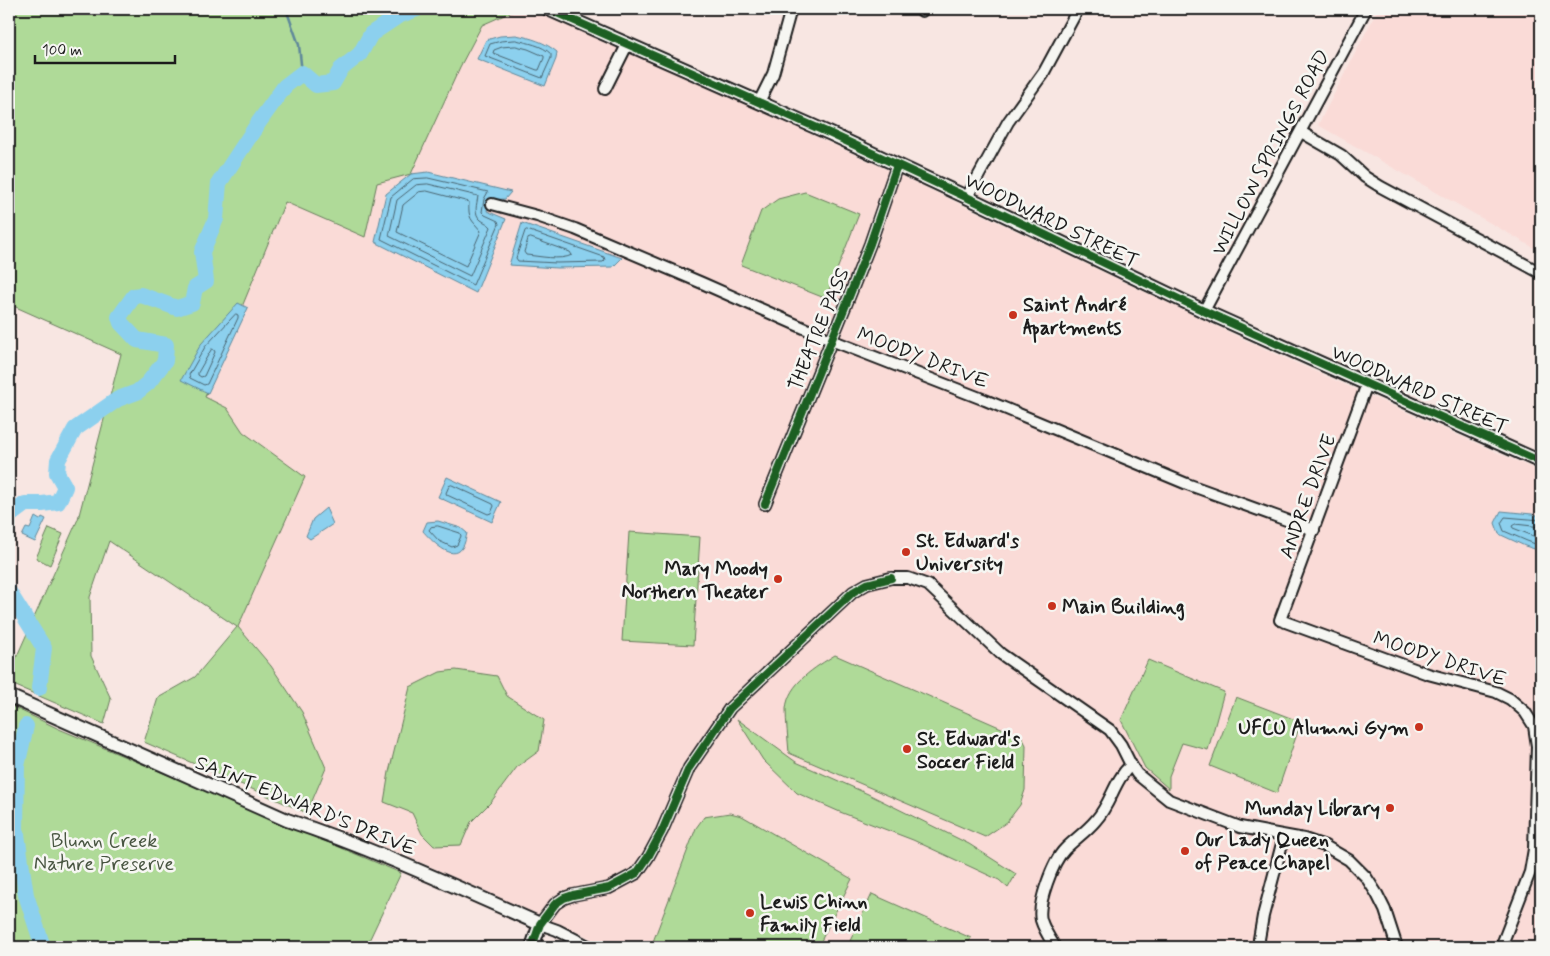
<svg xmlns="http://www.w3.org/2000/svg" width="1550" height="956" viewBox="0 0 1550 956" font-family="Mynerve,sans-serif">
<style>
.built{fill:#fadbd7}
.green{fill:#afda98;stroke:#667b5a}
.water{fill:#8cd0ee;stroke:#5f889a}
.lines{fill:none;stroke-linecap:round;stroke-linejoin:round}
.shore{stroke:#496470;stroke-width:1}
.stream{stroke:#5f889a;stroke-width:2.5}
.river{stroke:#8cd0ee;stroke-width:16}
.minor-casing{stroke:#1c1c1c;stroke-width:14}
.tertiary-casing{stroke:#1c1c1c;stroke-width:16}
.minor{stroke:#f6f6f2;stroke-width:10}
.tertiary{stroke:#f6f6f2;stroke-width:12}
.cycleway-casing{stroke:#f6f6f2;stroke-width:11}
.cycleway{stroke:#1b5e20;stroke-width:8}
.poi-dot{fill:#c8321e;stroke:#f6f6f2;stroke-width:2}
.labels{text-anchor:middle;stroke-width:5;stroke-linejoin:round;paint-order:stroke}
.street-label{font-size:20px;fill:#1c1c1c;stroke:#f6f6f2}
.poi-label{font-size:20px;font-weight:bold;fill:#1c1c1c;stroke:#f6f6f2;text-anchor:start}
.park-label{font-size:20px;fill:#485541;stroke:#f6f6f2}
</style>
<rect width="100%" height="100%" fill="#f8e6e2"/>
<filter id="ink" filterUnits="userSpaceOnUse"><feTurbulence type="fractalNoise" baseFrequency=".02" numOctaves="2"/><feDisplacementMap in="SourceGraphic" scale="10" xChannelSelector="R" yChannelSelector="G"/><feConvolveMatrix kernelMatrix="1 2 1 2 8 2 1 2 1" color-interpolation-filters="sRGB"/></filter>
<g filter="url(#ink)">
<g class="built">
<path d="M518 9H529L759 110 914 182 1260 347 1541 472V947H610L400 853 306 817 326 768 301 712 271 666 238 627 305 477 243 432 227 408 205 397 285 202 365 237 377 183 460 67 482 25Z"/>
<path d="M1378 9H1541V252L1318 125Z"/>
</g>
<g class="green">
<path d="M9 9H518L482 25 460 67 411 174 377 183 365 237 285 202 205 397 227 408 243 432 305 477 238 627 271 666 302 712 326 768 307 813 144 742 158 698 195 677 237 627 109 541 90 597 91 656 111 699 104 724 9 683V674L78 519 121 354 9 304Z"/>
<path d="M805 192 859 214 827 295 822 297 741 265 761 211 778 199Z"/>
<path d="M49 528 63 534 50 565 36 558Z"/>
<path d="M629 532 700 537 693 645 622 641Z"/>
<path d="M835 655 1022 737 1026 745 1025 790 1020 805 1007 822 985 837 789 753C788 739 786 722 786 709 788 683 816 667 835 655Z"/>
<path d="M1148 660 1224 692 1208 750 1182 743 1169 776V789L1145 768 1121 720Z"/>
<path d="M456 670 497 676 507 696 544 720 539 751 517 767 491 802 471 822 461 845 434 846 422 834 412 813 384 802 389 772 410 687 440 672Z"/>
<path d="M1236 697 1301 722 1277 793 1210 766Z"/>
<path d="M9 705 59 729 401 873 366 947H9Z"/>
<path d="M737 719 796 762 868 794 969 844 1016 874 1008 888 999 880 913 840 840 812 797 793 763 760Z"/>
<path d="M730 813 742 816 852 879 818 947H651L696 828 704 817Z"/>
<path d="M872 894 971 938 966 947H865L850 941Z"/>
</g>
<g class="water">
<path d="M516 35C531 38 545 42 557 52L556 59 545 86 477 59 486 40 500 36Z"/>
<path d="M428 172 511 192 505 199 489 200 487 211 506 219 476 293 375 242 386 194 411 174Z"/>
<path d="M522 223 622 258 613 267 557 268 509 265Z"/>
<path d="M238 303 248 308 208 393 181 380 201 344Z"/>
<path d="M447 477 501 502 492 522 438 497Z"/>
<path d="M326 508 333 524 310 539 306 536 313 519Z"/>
<path d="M1501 511 1532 514 1541 516V551L1525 546 1499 534 1495 523Z"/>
<path d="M35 517 40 520 42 517 46 519 35 542 22 536 26 528 30 529Z"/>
<path d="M438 521 461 528 467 533C466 537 465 544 462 548 452 563 430 539 423 531L427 522Z"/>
</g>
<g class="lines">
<g class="shore">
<path d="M516 40C528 43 542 45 551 54V58L542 78 485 56 490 44 501 41Z"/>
<path d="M516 46 528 49 544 56V58L539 70H537L493 53 494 50 502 47Z"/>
<path d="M428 178 488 192 484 199 482 212 485 215 498 221 499 224 473 285 381 239 391 197 413 179Z"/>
<path d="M428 184 478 196C477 204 473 214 481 220 485 223 488 223 491 227L470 276 389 236 397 200 416 185Z"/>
<path d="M427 191 469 202C468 219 471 219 481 231L466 266 397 232 403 205 419 192Z"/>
<path d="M527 230 604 257 605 260 603 262 557 263 518 261 516 258 525 231Z"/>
<path d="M531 238 570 252 572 255C560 261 539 256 526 255L524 252 528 239Z"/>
<path d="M236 314 238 315V318L207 384 204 385 190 378 189 375 205 347Z"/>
<path d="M212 349 214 350 215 352 204 376 201 377 198 375V373Z"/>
<path d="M452 485 493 504 494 506 491 513 488 514 447 495 446 493 449 486Z"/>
<path d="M1541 520 1505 517 1501 523 1504 531 1527 541 1541 546"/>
<path d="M438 526 460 533 461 536 457 545 452 547 439 541 429 530 431 527Z"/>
<path d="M1541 527 1515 524 1512 526 1513 528 1541 539"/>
</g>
<path class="stream" d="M286 9 299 45 302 73"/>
<g class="river">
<path d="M9 516 25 504H42L58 502 65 487 57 473 58 460 75 429 118 399 137 392 148 383 165 361 166 345 137 340 121 323 119 317 134 296 141 295 177 308 192 303 195 288 206 281 202 252 216 219 219 183 259 122 285 86 302 73 316 85 333 83 341 69 360 54 371 34 398 16 417 9"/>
<path d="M9 592 44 648 39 688"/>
<path d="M26 726 17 766 16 828 26 895 43 947"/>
</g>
<g class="minor-casing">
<g id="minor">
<path d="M922 9V11"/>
<path d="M605 89 627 45"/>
<path d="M759 102 773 74 791 9"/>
<path d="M1301 132 1341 155 1365 177 1381 187 1541 273"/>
<path d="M967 197 1008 122 1044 72 1078 9"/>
<path d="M492 204 537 216 575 229 702 283 831 340 985 400 1187 484 1314 530"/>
<path d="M1204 311 1366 9"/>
<path d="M1367 384 1280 620 1428 674 1496 692 1510 699 1525 712 1534 726 1537 746 1534 849 1530 872 1501 947"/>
<path d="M765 504 845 307 870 244 897 165"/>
<path d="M590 947 557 930 540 924 555 904 564 898 573 895 609 888 637 873 648 857 662 831 689 768 730 708 853 592 867 584 891 578H908L928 585 1001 654 1110 730 1121 745 1131 765 1137 774 1169 800 1240 827 1304 839 1325 846 1349 860 1366 877 1377 894 1385 910 1397 947"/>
<path d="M1055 947C1050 939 1044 930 1041 920 1037 904 1053 861 1065 849 1075 839 1087 831 1096 820 1111 804 1114 780 1131 765"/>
<path d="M1260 947 1259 939 1263 916 1284 836"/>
</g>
</g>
<g class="tertiary-casing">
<g id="tertiary">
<path d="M548 9 831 134 977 202 1204 311 1541 462"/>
<path d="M9 696 287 820C374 849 456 887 540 924L532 947"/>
</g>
</g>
<use href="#minor" class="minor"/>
<use href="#tertiary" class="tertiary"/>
<g class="cycleway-casing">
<g id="cycleway">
<path d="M548 9 831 134 977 202 1204 311 1541 462"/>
<path d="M765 504 845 307 870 244 897 165"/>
<path d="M532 947 540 924 555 904 564 898 573 895 609 888 637 873 648 857 662 831 689 768 730 708 853 592 867 584 891 578"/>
</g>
</g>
<use href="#cycleway" class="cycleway"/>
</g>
</g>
<g class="poi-dot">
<circle cx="1013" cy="315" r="5"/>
<circle cx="906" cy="552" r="5"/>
<circle cx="778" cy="579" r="5"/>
<circle cx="1052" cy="606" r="5"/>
<circle cx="1419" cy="727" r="5"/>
<circle cx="907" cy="749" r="5"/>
<circle cx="1390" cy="808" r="5"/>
<circle cx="1185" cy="851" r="5"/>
<circle cx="750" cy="913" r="5"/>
</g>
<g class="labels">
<g class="street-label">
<text transform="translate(1270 152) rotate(-62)" y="7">WILLOW SPRINGS ROAD</text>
<text transform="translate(1052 220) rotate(26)" y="7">WOODWARD STREET</text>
<text transform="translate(818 329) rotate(-68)" y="7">THEATRE PASS</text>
<text transform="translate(923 357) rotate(21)" y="7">MOODY DRIVE</text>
<text transform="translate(1420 389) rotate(24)" y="7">WOODWARD STREET</text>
<text transform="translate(1307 496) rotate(-70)" y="7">ANDRE DRIVE</text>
<text transform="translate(1440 658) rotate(18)" y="7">MOODY DRIVE</text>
<text transform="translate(306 805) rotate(22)" y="7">SAINT EDWARD'S DRIVE</text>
</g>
<g class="poi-label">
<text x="1023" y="311">Saint André<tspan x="1023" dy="23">Apartments</tspan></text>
<text x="916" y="547">St. Edward's<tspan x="916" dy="23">University</tspan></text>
<text x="768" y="575" text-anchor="end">Mary Moody<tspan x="768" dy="23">Northern Theater</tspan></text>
<text x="1062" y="613">Main Building</text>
<text x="1409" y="734" text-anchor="end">UFCU Alumni Gym</text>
<text x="917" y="745">St. Edward's<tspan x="917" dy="23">Soccer Field</tspan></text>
<text x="1380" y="815" text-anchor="end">Munday Library</text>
<text x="1195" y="846">Our Lady Queen<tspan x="1195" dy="23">of Peace Chapel</tspan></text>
<text x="760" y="908">Lewis Chinn<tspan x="760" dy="23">Family Field</tspan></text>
</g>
<g class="park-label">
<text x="104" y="847">Blunn Creek<tspan x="104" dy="23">Nature Preserve</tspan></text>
</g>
</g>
<rect width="1550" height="956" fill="none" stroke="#f6f6f2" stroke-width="30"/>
<rect x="15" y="15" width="1520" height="926" fill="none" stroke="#1c1c1c" stroke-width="2" filter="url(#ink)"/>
<path d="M35 55v8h140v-8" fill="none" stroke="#1c1c1c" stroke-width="2.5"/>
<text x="42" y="55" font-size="15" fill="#1c1c1c" stroke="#f6f6f2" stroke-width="4" paint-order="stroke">100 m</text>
</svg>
